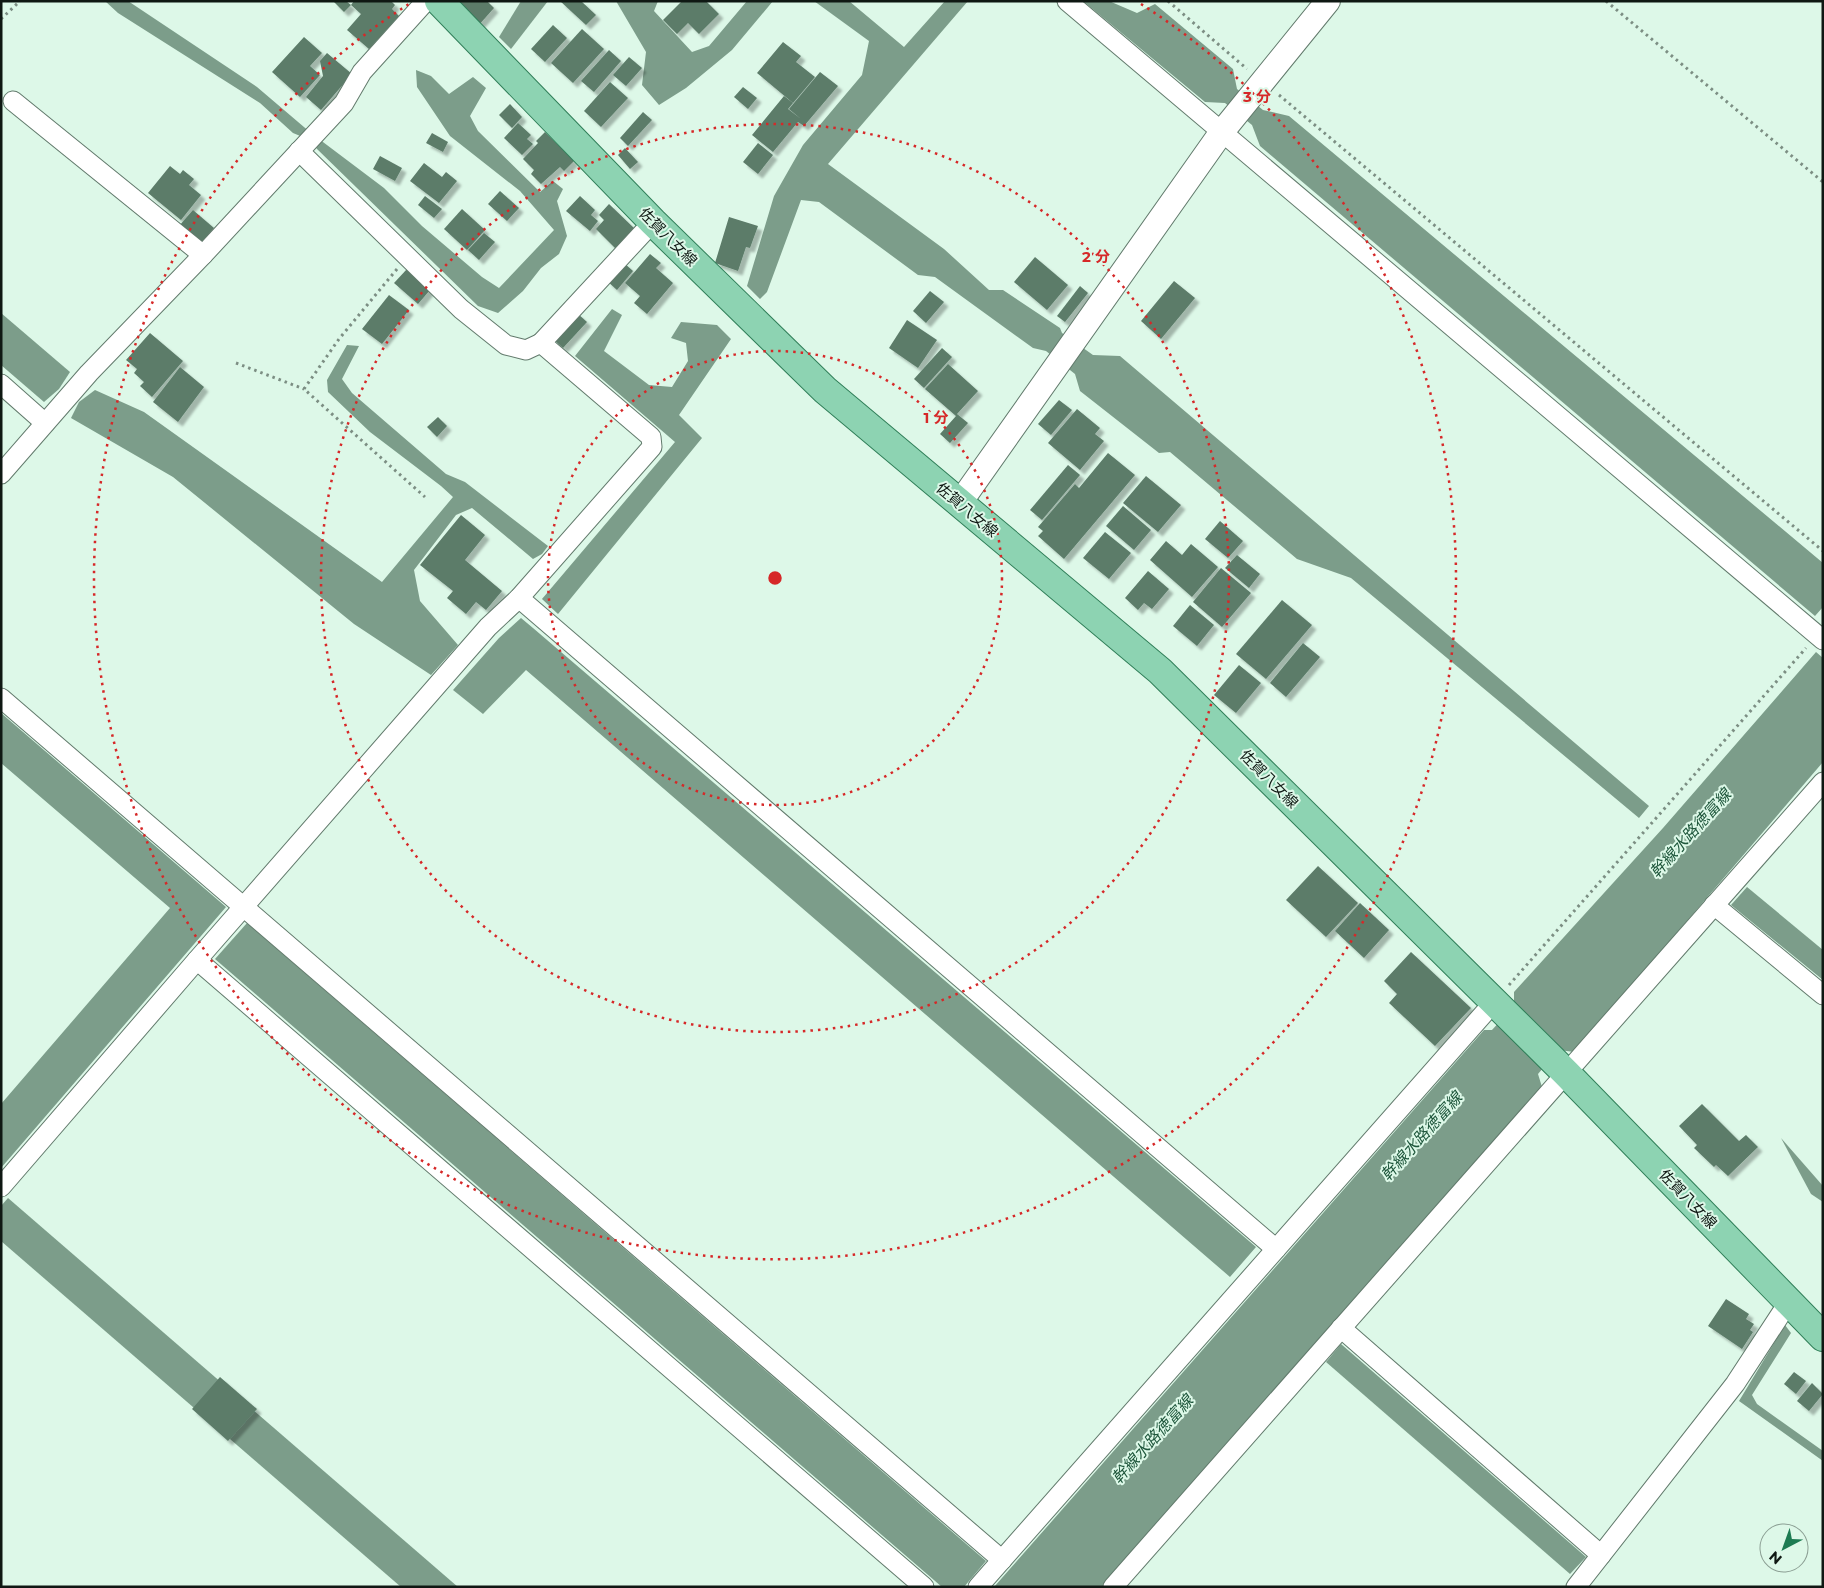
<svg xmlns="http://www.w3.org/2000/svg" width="1824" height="1588" viewBox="0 0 1824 1588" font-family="Montserrat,'Noto Sans JP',sans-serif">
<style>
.water{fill:#7c9d8a}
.building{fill:#5c7b69;filter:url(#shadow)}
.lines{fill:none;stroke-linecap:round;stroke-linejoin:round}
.minor-casing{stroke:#627a6c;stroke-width:21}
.tertiary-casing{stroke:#627a6c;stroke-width:26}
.primary-casing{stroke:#307f59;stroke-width:30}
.path{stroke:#7c8e83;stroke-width:3;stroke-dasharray:2.5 4;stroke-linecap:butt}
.minor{stroke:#fff;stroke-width:19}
.tertiary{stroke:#fff;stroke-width:24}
.primary{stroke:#8dd3b2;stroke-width:28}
.ring{fill:none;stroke:#d62828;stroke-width:2.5;stroke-dasharray:2.5 5}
.labels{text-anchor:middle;stroke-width:4;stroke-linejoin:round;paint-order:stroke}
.street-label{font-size:15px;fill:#0f1813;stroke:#ddf8e8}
.water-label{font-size:16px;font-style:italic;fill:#1e563b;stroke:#ddf8e8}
.centre{fill:#d62828;stroke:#ddf8e8;stroke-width:2.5}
.ring-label{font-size:15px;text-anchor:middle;font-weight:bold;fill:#d62828;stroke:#ddf8e8;stroke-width:4;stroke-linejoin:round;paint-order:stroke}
</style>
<defs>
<filter id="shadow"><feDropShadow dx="4.5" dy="4.5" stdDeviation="1" flood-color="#0004"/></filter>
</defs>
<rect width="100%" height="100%" fill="#ddf8e8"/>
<g class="water">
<path d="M105 1H128L257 87 311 133 384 188 422 226 482 277 499 288 554 230 520 191 450 136 417 87 416 70 431 76 449 94 473 77 486 88 470 116 478 131 540 192 553 181 563 189 557 201 567 236 559 254 541 268 523 291 498 313 478 306 317 149 310 140 293 133 260 103 118 13Z"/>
<path d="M521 1H548L511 49 499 37Z"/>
<path d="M616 1H658L654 11 692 52 709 46 747 1H773L732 50 686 88 659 105 642 85 646 52Z"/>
<path d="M814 1H849L904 47 945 1H968L828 164 944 249 989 290H1003L1060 328 1062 333 1093 355 1120 356 1649 806 1639 818 1351 578 1297 559 1170 452 1159 453 1080 391 1075 374 1046 351 1033 348 935 277 918 275 819 202 801 200 767 292 760 299 747 286 774 196 803 145 862 75 869 41Z"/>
<path d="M1083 1H1109L1137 13 1155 4 1233 69 1237 89 1263 110 1289 116 1823 563V607L1815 616 1260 146 1252 125 1225 103 1205 102Z"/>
<path d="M612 309 622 315 604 351 649 385 672 387 688 361 686 343 671 338 681 322 717 325 731 339 679 415 702 438 558 614 542 599 675 442 575 356Z"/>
<path d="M1 313 70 372 59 389 44 402 1 365Z"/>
<path d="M347 345 359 346 342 379 352 393 446 474 465 482 548 546 542 554 533 559 472 508 456 515 414 570 420 601 458 645 431 675 354 624 173 477 71 418 79 402 95 390 144 412 382 582 453 497 441 486 370 432 328 392 327 380Z"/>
<path d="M521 618 533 628 1256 1247 1230 1277 526 670 483 714 453 690 499 638Z"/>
<path d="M1816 652 1823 658V762L1575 1052 1558 1050 1538 1074 1542 1087 1104 1587H994L1484 1030H1492L1514 1006V992L1663 828Z"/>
<path d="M1 713 226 907 1 1168V1104L170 908 1 763Z"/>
<path d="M1747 887 1823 950V980L1731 905Z"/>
<path d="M247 923 986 1561 964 1587H942L215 959Z"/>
<path d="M1781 1138 1823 1186V1202L1811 1194Z"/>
<path d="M8 1198 458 1587H401L1 1241V1206Z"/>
<path d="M1785 1325 1791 1333 1752 1395 1757 1404 1823 1451V1461L1739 1401Z"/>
<path d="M1341 1344 1586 1557 1570 1574 1326 1362Z"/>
</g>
<g class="building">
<path d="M333 1H346L351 5 344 12Z"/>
<path d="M354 1H391L395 5 392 9 399 16 369 49 347 30 361 14 351 5Z"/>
<path d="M452 1H487L494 8 478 26Z"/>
<path d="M560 1H581L596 15 586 25Z"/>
<path d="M682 1H706L719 14 699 34 688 23 677 34 663 20Z"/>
<path d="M553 25 567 38 545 62 531 49Z"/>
<path d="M582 29 604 49 573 83 551 63Z"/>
<path d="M304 37 322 53 310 66 320 75 300 97 272 72Z"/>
<path d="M783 42 801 56 796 62 815 77 793 103 757 73Z"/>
<path d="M609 50 621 61 594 92 581 81Z"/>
<path d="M327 53 352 74 321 110 306 97 323 76 320 61Z"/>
<path d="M629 57 642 68 626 86 613 75Z"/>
<path d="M820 72 838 86 804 126 798 122 773 152 752 135 784 96 793 103 788 109 801 119 789 109Z"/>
<path d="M610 82 628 98 601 127 584 111Z"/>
<path d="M743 87 757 98 748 109 734 97Z"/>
<path d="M510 104 522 117 512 128 499 115Z"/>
<path d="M643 112 652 120 628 146 620 138Z"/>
<path d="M518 123 531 135 527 139 533 144 522 155 504 138Z"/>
<path d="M545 132 574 161 564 171 560 167 541 184 531 174 534 170 523 159 538 143 536 141Z"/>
<path d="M432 133 448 142 443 152 426 143Z"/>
<path d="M758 143 773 155 758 174 743 162Z"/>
<path d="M625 148 638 162 630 169 618 155Z"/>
<path d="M380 156 402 168 395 181 373 169Z"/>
<path d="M424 163 442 177 446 172 457 181 439 203 410 181Z"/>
<path d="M170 166 180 174 183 170 194 179 189 185 201 195 181 220 148 193Z"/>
<path d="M500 191 519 208 507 221 488 204Z"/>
<path d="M425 196 442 209 434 218 418 205Z"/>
<path d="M580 196 595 210 591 215 598 221 590 231 566 211Z"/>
<path d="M609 204 636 230 617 250 596 229 604 220 599 215Z"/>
<path d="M462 209 485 230 467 250 444 229Z"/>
<path d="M193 210 214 228 200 244 179 226Z"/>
<path d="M729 217 758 226 750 248 746 247 738 271 715 263Z"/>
<path d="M484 233 495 242 479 260 468 250Z"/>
<path d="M650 254 661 263 656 268 673 283 647 314 634 303 640 296 625 283Z"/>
<path d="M1035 257 1068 285 1047 310 1014 282Z"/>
<path d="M624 263 633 271 617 290 607 281Z"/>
<path d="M407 269 430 290 418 304 394 283Z"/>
<path d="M1174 281 1195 298 1161 339 1141 321Z"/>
<path d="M1080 286 1088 293 1065 322 1057 316Z"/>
<path d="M930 291 944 302 926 323 913 311Z"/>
<path d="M389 295 409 310 382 344 362 329Z"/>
<path d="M577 313 587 322 563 348 553 339Z"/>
<path d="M907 320 937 340 918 368 889 348Z"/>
<path d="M150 333 183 361 152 397 140 386 144 382 134 373 137 369 126 360Z"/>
<path d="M942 348 952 357 924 388 914 379Z"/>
<path d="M948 364 978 391 957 414 968 423 950 443 940 434 956 416 925 389Z"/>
<path d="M180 367 204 387 178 422 153 402Z"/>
<path d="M1059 400 1072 410 1051 435 1038 424Z"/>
<path d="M1077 409 1100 428 1095 434 1104 441 1080 470 1048 443Z"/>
<path d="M438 417 447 426 437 437 427 427Z"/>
<path d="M1108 453 1135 475 1064 559 1038 536 1043 531 1038 527 1075 484 1079 488Z"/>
<path d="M1068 465 1080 475 1042 520 1030 510Z"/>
<path d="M1146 476 1181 505 1158 532 1123 503Z"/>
<path d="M1123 506 1151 530 1134 550 1106 526Z"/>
<path d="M461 515 485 535 465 560 502 591 486 610 476 602 466 614 447 598 453 591 420 565Z"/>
<path d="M1220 521 1243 541 1228 558 1205 539Z"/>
<path d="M1105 532 1131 553 1109 579 1083 558Z"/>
<path d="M1166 541 1182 555 1191 544 1218 567 1192 597 1150 560Z"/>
<path d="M1237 555 1260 574 1249 588 1225 568Z"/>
<path d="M1221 568 1251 593 1222 627 1193 602Z"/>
<path d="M1148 571 1169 589 1152 609 1144 603 1138 610 1125 598Z"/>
<path d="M1282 600 1312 625 1266 679 1236 654Z"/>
<path d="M1190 605 1214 625 1197 646 1173 626Z"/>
<path d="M1303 643 1320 657 1286 697 1270 683Z"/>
<path d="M1239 665 1261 683 1236 713 1214 695Z"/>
<path d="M1318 866 1358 903 1326 937 1286 900Z"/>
<path d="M1360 903 1389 930 1364 958 1335 931Z"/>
<path d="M1411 952 1471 1008 1435 1046 1389 1003 1397 994 1384 981Z"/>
<path d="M1702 1104 1739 1141 1746 1135 1758 1147 1728 1176 1716 1165 1714 1167 1694 1148 1697 1145 1679 1126Z"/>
<path d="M1726 1299 1749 1314 1746 1319 1754 1324 1750 1330 1753 1332 1742 1349 1708 1326Z"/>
<path d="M1794 1372 1806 1381 1796 1394 1784 1384Z"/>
<path d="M220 1377 257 1409 228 1441 192 1409Z"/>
<path d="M1812 1383 1823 1394 1809 1411 1797 1401Z"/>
</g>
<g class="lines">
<g class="minor-casing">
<g id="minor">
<path d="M1067 1 1823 640"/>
<path d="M13 101 203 255"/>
<path d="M541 343 653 222"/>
<path d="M1 384 45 423"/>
<path d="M1 474 89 373 203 255 344 103 362 72 426 1"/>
<path d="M519 598 1276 1249"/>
<path d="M1 698 1002 1560"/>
<path d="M1714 905 1823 995"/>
<path d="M197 960 924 1587"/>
<path d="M1 1187 197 960 488 627 519 598 652 447 651 437 541 343 526 350 506 345 461 309 299 151"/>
<path d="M1341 1328 1601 1555"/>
<path d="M978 1587 1494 1002"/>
<path d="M1113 1587 1823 782"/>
<path d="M1576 1587 1735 1384 1788 1303"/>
</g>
</g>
<g class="tertiary-casing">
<path id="tertiary" d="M959 504 1221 133 1328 1"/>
</g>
<g class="primary-casing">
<path id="primary" d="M439 1 653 222 825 390 1160 671 1566 1073 1823 1337"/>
</g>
<g class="path">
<path d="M1168 1 1247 69"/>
<path d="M1606 1 1823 182"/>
<path d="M1 19 20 1"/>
<path d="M1279 95 1823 551"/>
<path d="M397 269 339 339 304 389 425 497"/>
<path d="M236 363 304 389"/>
<path d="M1509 985 1806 648"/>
</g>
<use href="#minor" class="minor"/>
<use href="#tertiary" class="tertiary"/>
<use href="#primary" class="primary"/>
</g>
<g class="ring">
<circle cx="775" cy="578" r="227"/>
<circle cx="775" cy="578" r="454"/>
<path d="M1141 4A681 681 0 1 1 409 4"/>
</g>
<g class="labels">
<g class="street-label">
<text transform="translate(668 237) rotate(45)" y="5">佐賀八女線</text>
<text transform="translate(967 510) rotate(40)" y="5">佐賀八女線</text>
<text transform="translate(1269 779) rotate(45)" y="5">佐賀八女線</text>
<text transform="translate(1688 1199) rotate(46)" y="5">佐賀八女線</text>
</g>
<g class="water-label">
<text transform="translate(1690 833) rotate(-48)" y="6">幹線水路徳富線</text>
<text transform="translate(1421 1136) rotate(-48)" y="6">幹線水路徳富線</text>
<text transform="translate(1152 1439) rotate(-48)" y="6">幹線水路徳富線</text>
</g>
</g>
<circle cx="775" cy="578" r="8" class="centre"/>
<g class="ring-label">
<text x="1257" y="102">3 分</text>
<text x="1096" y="262">2 分</text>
<text x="936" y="423">1 分</text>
</g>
<rect width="1824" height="1588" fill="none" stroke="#0f1813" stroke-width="5"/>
<g transform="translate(1784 1548) rotate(221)"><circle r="24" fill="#ddf8e8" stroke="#8b9e93"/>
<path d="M0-4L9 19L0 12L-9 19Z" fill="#1d7b52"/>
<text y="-8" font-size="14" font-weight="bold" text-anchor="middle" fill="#0f1813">N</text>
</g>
</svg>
